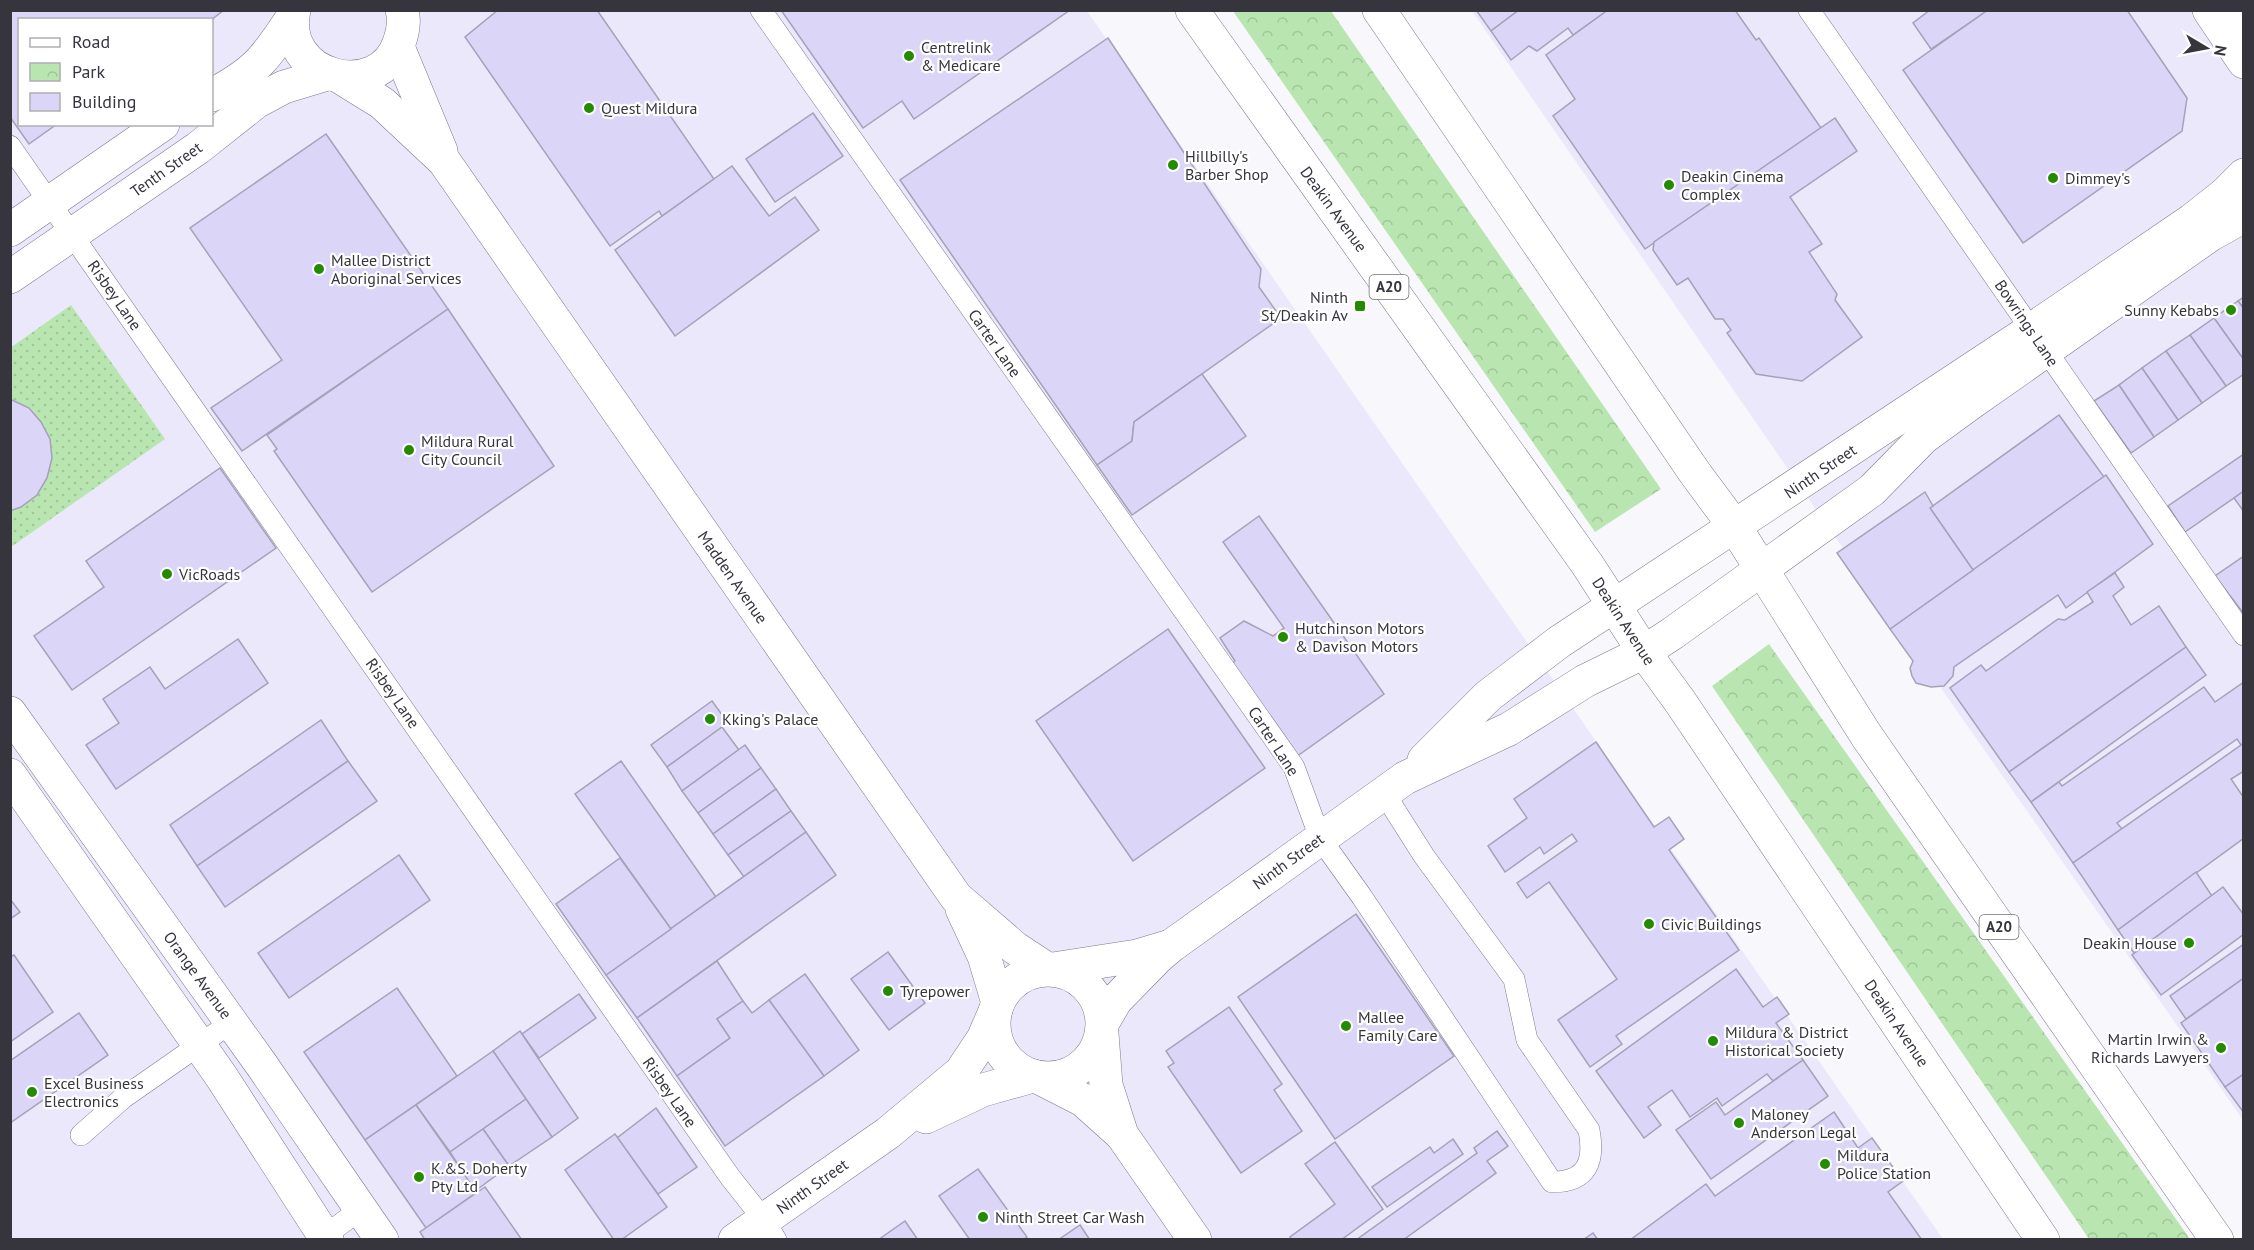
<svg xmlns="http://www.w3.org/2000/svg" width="2254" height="1250" viewBox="0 0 2254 1250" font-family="'PT Sans',sans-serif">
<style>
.built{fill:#ebe8fb;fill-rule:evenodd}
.grass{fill:url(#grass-dots)}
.park{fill:url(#park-crowns)}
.building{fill:#dbd5f8;stroke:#a5a1b8;stroke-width:1.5}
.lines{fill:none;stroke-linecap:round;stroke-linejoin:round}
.lane-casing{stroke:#7c798e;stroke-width:22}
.street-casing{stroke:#7c798e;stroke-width:34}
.secondary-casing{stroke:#7c798e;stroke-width:34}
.highway-casing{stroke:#7c798e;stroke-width:34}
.lane{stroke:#fff;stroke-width:21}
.street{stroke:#fff;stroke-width:33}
.secondary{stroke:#fff;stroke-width:33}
.highway{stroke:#fff;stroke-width:33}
.poi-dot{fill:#248a00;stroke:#fff;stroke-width:2}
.labels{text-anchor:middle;stroke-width:4.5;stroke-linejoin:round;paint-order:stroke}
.shield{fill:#fff;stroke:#727278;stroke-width:1.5}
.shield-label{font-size:15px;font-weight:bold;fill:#36353e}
.poi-label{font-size:16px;fill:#36353e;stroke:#fff;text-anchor:start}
.street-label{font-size:16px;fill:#36353e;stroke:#fff}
</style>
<defs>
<pattern id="grass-dots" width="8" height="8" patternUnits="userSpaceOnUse" patternTransform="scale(1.5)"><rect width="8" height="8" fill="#b9e6b0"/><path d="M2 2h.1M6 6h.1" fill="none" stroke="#a0c698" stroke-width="1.8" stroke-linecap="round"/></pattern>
<pattern id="park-crowns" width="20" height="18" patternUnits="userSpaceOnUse" patternTransform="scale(1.5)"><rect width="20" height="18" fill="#b9e6b0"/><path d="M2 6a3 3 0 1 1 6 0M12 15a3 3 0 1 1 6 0" fill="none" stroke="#a0c698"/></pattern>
</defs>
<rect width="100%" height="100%" fill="#f8f7fc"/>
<g class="built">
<path d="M10 11H1087L1943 1239H11ZM20 20H212V124H20Z"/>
<path d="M1472 11H2243V1120L1799 485Z"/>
</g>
<path class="grass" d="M71 305 165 439 11 547 10 348Z"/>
<g class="park">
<path d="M1233 11H1331L1661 489 1595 532Z"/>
<path d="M1769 644 2190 1239H2089L1712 686Z"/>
</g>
<g class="building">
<path d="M10 10H224L211 20H20V124H57L29 144 10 117Z"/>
<path d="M498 10H597L714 179 662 216 659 211 610 246 465 37Z"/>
<path d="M781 10H1070L914 119 902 101 863 128Z"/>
<path d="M1476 10H1519L1491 31Z"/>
<path d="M1519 10H1608L1573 35 1568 28 1537 51 1529 46 1511 60 1491 31Z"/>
<path d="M1608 10H1735L1756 40 1759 38 1821 128 1645 249 1553 116 1575 99 1546 55Z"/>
<path d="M1930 10H1988L1931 49 1913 23Z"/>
<path d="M1988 10H2127L2187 98 2182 131 2023 243 1903 70Z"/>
<path d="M1108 38 1261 269 1259 287 1281 318 1134 422 1132 441 1097 465 900 180Z"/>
<path d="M813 113 843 156 775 202 746 159Z"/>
<path d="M1835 118 1857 151 1790 197 1822 244 1809 252 1837 294 1835 300 1862 337 1802 381 1756 374 1727 333 1731 330 1723 319H1715L1688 278 1677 285 1653 250 1654 242Z"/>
<path d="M326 134 448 309 242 451 211 408 282 360 190 228Z"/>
<path d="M732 166 769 216 795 197 819 230 675 336 615 250Z"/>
<path d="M2244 297V309L2238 301Z"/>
<path d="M2238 301 2244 309V360L2214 318Z"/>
<path d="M448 309 554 466 372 592 274 451 277 449 267 435Z"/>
<path d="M2214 318 2244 360V374L2226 386 2190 335Z"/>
<path d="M2190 335 2226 386 2202 403 2166 351Z"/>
<path d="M2166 351 2202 403 2178 420 2142 368Z"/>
<path d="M2142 368 2178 420 2154 437 2119 385Z"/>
<path d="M1202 374 1246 436 1132 515 1097 465 1132 441 1134 422Z"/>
<path d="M2119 385 2154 437 2131 453 2094 401Z"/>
<path d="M10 399 29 408 41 422 50 439 52 458 47 478 37 495 21 507 10 511Z"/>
<path d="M2059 415 2104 477 1973 570 1930 508Z"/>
<path d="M2244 454V491L2185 532 2168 506Z"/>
<path d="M220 468 276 548 72 690 34 636 104 587 86 561Z"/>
<path d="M2106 475 2153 544 2066 608 2058 595 1954 667 1953 676 1944 686 1931 687 1916 683 1912 676 1910 668 1913 661 1890 629Z"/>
<path d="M2244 491V512L2234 498Z"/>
<path d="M1925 492 1933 506 1930 508 1973 570 1890 629 1837 553Z"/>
<path d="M1259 516 1384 694 1296 757 1231 665 1235 661 1220 638 1244 621 1273 636 1284 628 1223 542Z"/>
<path d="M2244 556V614L2215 576Z"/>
<path d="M2115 573 2124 587 2113 596 2131 625 2159 606 2186 647 2009 772 1950 688 1981 665 1986 671 2058 619 2065 620 2093 602 2087 592Z"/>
<path d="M1168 629 1265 768 1133 861 1036 721Z"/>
<path d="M238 639 268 683 116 789 86 745 119 723 103 699 150 667 165 689Z"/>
<path d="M2186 647 2206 675 2031 802 2009 772Z"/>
<path d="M2244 682V743L2241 745 2237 739 2117 823 2122 829 2073 863 2031 802 2059 782 2062 786 2204 687 2215 702Z"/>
<path d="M712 701 728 723 667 767 651 745Z"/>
<path d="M321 720 348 761 197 866 170 825Z"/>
<path d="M722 727 739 750 682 791 667 767Z"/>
<path d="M1596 742 1654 827 1669 817 1684 839 1669 850 1739 950 1616 1036 1622 1044 1590 1067 1558 1020 1617 979 1549 882 1527 898 1517 883 1577 841 1572 834 1544 854 1540 847 1505 872 1488 846 1527 818 1514 799Z"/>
<path d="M2244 743V771L2231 779 2244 798V838L2118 930 2073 863Z"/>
<path d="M745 745 761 768 698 813 682 791Z"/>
<path d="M348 761 377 801 225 907 197 866Z"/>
<path d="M621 761 716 897 671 929 575 794Z"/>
<path d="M761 768 776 789 713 834 698 813Z"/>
<path d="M776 789 791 811 728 855 713 834Z"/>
<path d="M791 811 806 832 744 877 728 855Z"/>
<path d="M806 832 836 875 637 1018 606 975Z"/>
<path d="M399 855 430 900 289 998 258 953Z"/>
<path d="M620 858 671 929 606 975 556 904Z"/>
<path d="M2196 872 2212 896 2134 953 2118 930Z"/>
<path d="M2223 887 2244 915V934L2161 995 2132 955Z"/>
<path d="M10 899 20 912 10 919Z"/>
<path d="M1356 914 1454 1056 1335 1139 1238 997Z"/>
<path d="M2244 944V978L2186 1019 2170 996Z"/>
<path d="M888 952 925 1003 889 1030 851 979Z"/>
<path d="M14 955 53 1012 10 1042V957Z"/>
<path d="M717 961 743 1001 717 1019 730 1038 677 1076 637 1018Z"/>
<path d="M1736 969 1763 1007 1777 997 1789 1014 1776 1023 1803 1060 1773 1081 1767 1074 1722 1106 1717 1098 1690 1117 1672 1090 1648 1107 1661 1125 1644 1138 1596 1071Z"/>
<path d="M805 974 859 1050 824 1076 769 1000Z"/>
<path d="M2244 978V1074L2225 1087 2181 1023Z"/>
<path d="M397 988 457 1076 365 1140 304 1052Z"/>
<path d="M579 994 596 1018 539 1058 522 1034Z"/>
<path d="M769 1000 824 1076 725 1146 677 1076 730 1038 717 1019 743 1001 752 1013Z"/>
<path d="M1229 1007 1282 1084 1274 1090 1302 1131 1241 1173 1168 1067 1174 1063 1166 1051Z"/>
<path d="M79 1013 108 1055 10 1123V1061Z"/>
<path d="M520 1031 578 1118 552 1137 493 1051Z"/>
<path d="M493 1051 526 1099 450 1152 416 1105Z"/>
<path d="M1803 1060 1828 1096 1711 1179 1676 1130 1716 1102 1725 1115Z"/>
<path d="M2244 1074V1113L2225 1087Z"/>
<path d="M526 1099 552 1137 509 1166 483 1129Z"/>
<path d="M416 1105 477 1192 426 1228 365 1140Z"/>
<path d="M656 1108 697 1167 658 1194 617 1138Z"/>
<path d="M1834 1112 1858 1148 1872 1138 1903 1181 1888 1192 1922 1240H1630L1706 1184 1715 1196Z"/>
<path d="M483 1129 509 1166 475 1191 450 1152Z"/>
<path d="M1497 1131 1508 1146 1487 1161 1496 1173 1403 1240H1356L1477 1153 1474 1148Z"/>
<path d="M615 1134 667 1207 621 1240H614L565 1170Z"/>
<path d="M1453 1139 1463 1154 1387 1207 1372 1187 1430 1147 1434 1153Z"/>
<path d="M1335 1142 1383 1209 1341 1240H1292L1290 1237 1335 1204 1305 1164Z"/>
<path d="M978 1169 1027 1237 1023 1240H970L939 1196Z"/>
<path d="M485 1187 522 1240H425L420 1232Z"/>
<path d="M905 1221 918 1240H878Z"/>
<path d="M1080 1225 1090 1240H1058Z"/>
<path d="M1593 1233 1598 1240H1583Z"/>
</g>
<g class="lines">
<g class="lane-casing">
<g id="lane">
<path d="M761 10 1294 767 1320 838 1362 897 1552 1182C1587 1182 1595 1162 1589 1130L1527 1040 1514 979 1424 856 1384 793"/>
<path d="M1809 10 2244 635"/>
<path d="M10 146 730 1177 764 1220 776 1240"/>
<path d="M81 1135 123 1098 232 1022"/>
<path d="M319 1240 361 1209"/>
</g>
</g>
<g class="street-casing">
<g id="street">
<path d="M294 10C279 78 379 103 399 43 403 32 405 21 402 10"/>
<path d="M2209 10 2244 62"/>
<path d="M2242 10 2244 13"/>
<path d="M398 47 441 151"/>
<path d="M340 77 382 103 444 161 956 897 1015 948 1047 969"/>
<path d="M212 95C256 72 265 59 292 18"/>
<path d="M10 230 163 124"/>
<path d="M10 277 198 148 256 102 284 87 327 74"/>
<path d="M10 713 261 1064 382 1240"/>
<path d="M10 775 221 1076 327 1240"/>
<path d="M962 909 984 956 998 1003"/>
<path d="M1102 1034 1106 1085 1122 1135 1195 1240"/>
<path d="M1040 1078 1083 1100 1121 1134"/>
<path d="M926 1117 983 1090 1033 1076"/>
<path d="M735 1240 888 1133 961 1072 983 1039 996 1009"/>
</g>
</g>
<g class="secondary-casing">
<g id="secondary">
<path d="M1424 760 1488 696 1559 642 2031 330 2192 220 2225 194 2244 175"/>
<path d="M1053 969 1137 956 1167 947"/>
<circle cx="1048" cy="1024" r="54"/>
<path d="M1103 1022 1116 1000 1157 958 1171 946 1405 778 1509 729 1585 681 1644 652 1673 633 1872 490 1923 438 1971 403 2210 235 2244 216"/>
</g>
</g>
<g class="highway-casing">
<g id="highway">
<path d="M1192 10 1587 564 1644 652 1679 700 2043 1240"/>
<path d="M1379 10 1695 473 1735 527 1866 735 2217 1240"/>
</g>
</g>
<use href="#lane" class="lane"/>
<use href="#street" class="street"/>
<use href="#secondary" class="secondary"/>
<use href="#highway" class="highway"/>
</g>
<g class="poi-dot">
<circle cx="909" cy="56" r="6"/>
<circle cx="589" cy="108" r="6"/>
<circle cx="1173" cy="165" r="6"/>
<circle cx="2053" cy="178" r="6"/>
<circle cx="1669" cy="185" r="6"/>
<circle cx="319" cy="269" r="6"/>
<rect x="1354" y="300" width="12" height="12" rx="3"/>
<circle cx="2231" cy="310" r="6"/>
<circle cx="409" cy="450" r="6"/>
<circle cx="167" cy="574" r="6"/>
<circle cx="1283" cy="637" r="6"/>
<circle cx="710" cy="719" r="6"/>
<circle cx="1649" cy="924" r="6"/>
<circle cx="2189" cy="943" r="6"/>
<circle cx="888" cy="991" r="6"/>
<circle cx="1346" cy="1026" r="6"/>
<circle cx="1713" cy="1041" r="6"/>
<circle cx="2221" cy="1048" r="6"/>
<circle cx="32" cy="1092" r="6"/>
<circle cx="1739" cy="1123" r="6"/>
<circle cx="1825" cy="1164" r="6"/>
<circle cx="419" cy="1177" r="6"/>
<circle cx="983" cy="1217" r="6"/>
</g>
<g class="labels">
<g class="shield">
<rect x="1369.5" y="275" width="39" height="24" rx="4.5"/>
<rect x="1979.5" y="915" width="39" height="24" rx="4.5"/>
</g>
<g class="shield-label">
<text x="1389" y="292">A20</text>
<text x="1999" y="932">A20</text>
</g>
<g class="poi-label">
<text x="921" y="53">Centrelink<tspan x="921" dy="18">&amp; Medicare</tspan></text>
<text x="601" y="114">Quest Mildura</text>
<text x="1185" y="162">Hillbilly's<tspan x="1185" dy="18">Barber Shop</tspan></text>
<text x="1681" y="182">Deakin Cinema<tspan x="1681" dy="18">Complex</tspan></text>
<text x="2065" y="184">Dimmey's</text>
<text x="331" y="266">Mallee District<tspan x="331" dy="18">Aboriginal Services</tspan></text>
<text x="1348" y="303" text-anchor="end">Ninth<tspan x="1348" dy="18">St/Deakin Av</tspan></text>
<text x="2219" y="316" text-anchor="end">Sunny Kebabs</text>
<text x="421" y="447">Mildura Rural<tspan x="421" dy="18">City Council</tspan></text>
<text x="179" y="580">VicRoads</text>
<text x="1295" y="634">Hutchinson Motors<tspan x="1295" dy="18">&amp; Davison Motors</tspan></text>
<text x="722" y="725">Kking's Palace</text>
<text x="1661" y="930">Civic Buildings</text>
<text x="2177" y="949" text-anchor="end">Deakin House</text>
<text x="900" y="997">Tyrepower</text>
<text x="1358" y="1023">Mallee<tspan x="1358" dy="18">Family Care</tspan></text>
<text x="1725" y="1038">Mildura &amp; District<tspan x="1725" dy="18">Historical Society</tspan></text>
<text x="2209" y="1045" text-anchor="end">Martin Irwin &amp;<tspan x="2209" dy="18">Richards Lawyers</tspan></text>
<text x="44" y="1089">Excel Business<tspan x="44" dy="18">Electronics</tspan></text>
<text x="1751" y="1120">Maloney<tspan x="1751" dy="18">Anderson Legal</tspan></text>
<text x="1837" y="1161">Mildura<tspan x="1837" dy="18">Police Station</tspan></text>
<text x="431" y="1174">K.&amp;S. Doherty<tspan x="431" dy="18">Pty Ltd</tspan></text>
<text x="995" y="1223">Ninth Street Car Wash</text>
</g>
<g class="street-label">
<text transform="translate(166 169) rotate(-35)" y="6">Tenth Street</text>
<text transform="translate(1334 209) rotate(54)" y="6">Deakin Avenue</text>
<text transform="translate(115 295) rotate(55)" y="6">Risbey Lane</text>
<text transform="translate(2027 323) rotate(56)" y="6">Bowrings Lane</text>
<text transform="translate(995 343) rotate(55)" y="6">Carter Lane</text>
<text transform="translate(1820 471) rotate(-34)" y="6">Ninth Street</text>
<text transform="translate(733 577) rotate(55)" y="6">Madden Avenue</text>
<text transform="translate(1624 621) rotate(57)" y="6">Deakin Avenue</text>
<text transform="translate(393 693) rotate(55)" y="6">Risbey Lane</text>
<text transform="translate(1274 741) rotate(57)" y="6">Carter Lane</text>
<text transform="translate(1288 861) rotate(-36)" y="6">Ninth Street</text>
<text transform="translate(198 975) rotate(54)" y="6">Orange Avenue</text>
<text transform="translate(1897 1023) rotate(56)" y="6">Deakin Avenue</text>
<text transform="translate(670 1092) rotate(55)" y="6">Risbey Lane</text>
<text transform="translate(812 1186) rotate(-35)" y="6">Ninth Street</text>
</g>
</g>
<rect width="2254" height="1250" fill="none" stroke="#36353e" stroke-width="24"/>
<rect x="18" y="18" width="195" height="108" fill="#ffffff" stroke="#afaeb2" stroke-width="1.5"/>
<rect x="30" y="38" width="30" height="9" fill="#ffffff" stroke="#afaeb2" stroke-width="1.5"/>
<text x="72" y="48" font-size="18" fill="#36353e">Road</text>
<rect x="30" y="63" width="30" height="18" fill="url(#park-crowns)" stroke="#afaeb2" stroke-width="1.5"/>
<text x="72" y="78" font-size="18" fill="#36353e">Park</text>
<rect x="30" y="93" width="30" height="18" fill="#dbd5f8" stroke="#afaeb2" stroke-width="1.5"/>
<text x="72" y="108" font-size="18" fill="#36353e">Building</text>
<g transform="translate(2206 48) rotate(100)" stroke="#ffffff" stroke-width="4.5" paint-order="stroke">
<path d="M0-4.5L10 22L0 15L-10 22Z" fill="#36353e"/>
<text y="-9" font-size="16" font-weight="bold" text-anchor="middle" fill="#36353e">N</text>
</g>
</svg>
